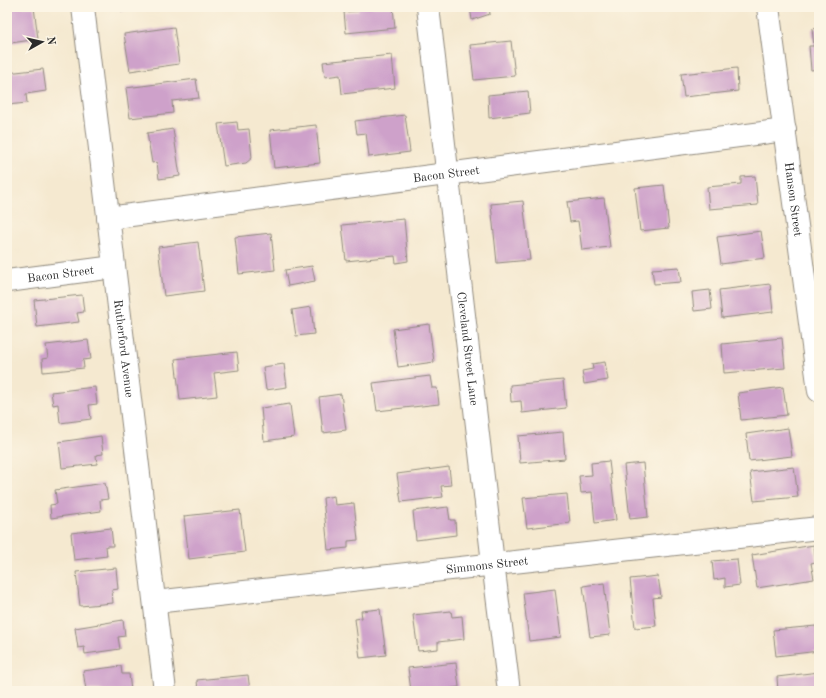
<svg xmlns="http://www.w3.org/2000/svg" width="826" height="698" viewBox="0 0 826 698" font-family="'Old Standard TT',serif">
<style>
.building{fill:#cea1ca}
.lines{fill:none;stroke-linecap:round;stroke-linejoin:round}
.minor-casing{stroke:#908a7e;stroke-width:24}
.minor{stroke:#fff;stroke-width:22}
.labels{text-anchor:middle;stroke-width:3;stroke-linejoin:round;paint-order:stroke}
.street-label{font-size:12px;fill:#2b2b2b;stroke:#fcf5e5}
</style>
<rect width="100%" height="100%" fill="#fcf5e5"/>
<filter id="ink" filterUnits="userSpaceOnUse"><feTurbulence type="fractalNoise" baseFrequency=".025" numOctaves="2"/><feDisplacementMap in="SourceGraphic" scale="8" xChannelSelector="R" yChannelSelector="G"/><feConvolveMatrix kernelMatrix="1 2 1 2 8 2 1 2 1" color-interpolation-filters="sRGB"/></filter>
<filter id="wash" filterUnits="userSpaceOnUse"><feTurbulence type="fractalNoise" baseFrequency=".012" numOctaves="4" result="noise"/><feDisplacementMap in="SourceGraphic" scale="16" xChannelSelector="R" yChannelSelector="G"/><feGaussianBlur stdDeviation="0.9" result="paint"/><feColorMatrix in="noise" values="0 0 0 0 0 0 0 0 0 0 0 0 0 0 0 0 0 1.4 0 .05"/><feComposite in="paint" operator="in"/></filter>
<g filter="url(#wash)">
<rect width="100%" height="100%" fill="#f5e9d0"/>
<g id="blocks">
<g class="building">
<path d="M7 7H34L38 39 11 43Z"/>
<path d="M121 7H140V8L121 11Z"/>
<path d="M358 7H393L395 28 346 33 344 12 358 11Z"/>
<path d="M470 7H489L490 14 472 20Z"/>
<path d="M174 27 179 64 130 71 124 34Z"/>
<path d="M819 28V69L811 70 809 46H814L812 29Z"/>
<path d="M511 41 515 76 474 80 470 45Z"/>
<path d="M392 55 395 88 342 94 340 75 325 77 323 62Z"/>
<path d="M737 68 738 91 684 97 681 74Z"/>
<path d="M43 69 46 91 26 94 27 103 7 105V73Z"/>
<path d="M196 79 199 98 172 101 173 113 130 118 126 88Z"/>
<path d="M528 91 530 113 489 118 488 95Z"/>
<path d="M405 115 410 152 369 157 366 133 357 134 355 121Z"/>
<path d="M237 122 238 130 249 129 252 158 246 163 224 166 218 124Z"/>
<path d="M316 125 320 163 274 168 270 130Z"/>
<path d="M173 129 180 176 159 179 157 162 152 163 147 133Z"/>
<path d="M755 176 758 205 709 209 707 187 741 184V177Z"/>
<path d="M664 185 669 228 640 231 635 188Z"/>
<path d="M604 198 610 247 582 250 578 221 570 222 567 202Z"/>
<path d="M523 201 530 260 497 263 491 204Z"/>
<path d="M404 219 408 261 396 263 395 256 346 261 342 225Z"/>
<path d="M761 231 765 258 721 264 717 237Z"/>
<path d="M271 233 275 270 239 274 235 237Z"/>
<path d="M198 242 204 291 164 296 158 247Z"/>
<path d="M312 266 315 281 288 286 285 270Z"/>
<path d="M679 267 681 282 654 284 652 269Z"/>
<path d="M770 284 773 312 722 318 719 290Z"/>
<path d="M710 290 712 309 694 311 692 292Z"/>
<path d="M82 295 84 312 77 313 79 322 37 327 34 300Z"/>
<path d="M311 307 314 334 296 336 292 310Z"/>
<path d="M429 324 434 362 398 367 393 329Z"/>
<path d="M782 338 785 368 724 373 722 344Z"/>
<path d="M88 340 91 359 83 360 84 368 43 372 42 359 48 358 46 345Z"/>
<path d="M237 352 239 370 214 373 217 396 180 400 175 359Z"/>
<path d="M605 362 608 380 584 384 582 371 593 369 592 364Z"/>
<path d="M284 364 287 387 266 390 263 367Z"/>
<path d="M430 376 432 388H437L439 404 377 411 373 383Z"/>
<path d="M563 380 566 408 522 413 521 401 511 402 510 385Z"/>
<path d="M95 387 97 404 89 405 91 419 60 423 58 404 53 405 51 392Z"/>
<path d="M783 387 787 415 741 420 738 393Z"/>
<path d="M341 394 346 430 323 433 319 397Z"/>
<path d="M290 404 294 437 264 441 261 408Z"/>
<path d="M788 428 792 456 749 461 746 434Z"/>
<path d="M563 432 565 459 520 463 518 436Z"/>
<path d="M101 436 103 454 96 455 97 464 62 468 59 442Z"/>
<path d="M609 461 616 520 595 523 592 492 581 493 579 476 592 475 591 463Z"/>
<path d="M643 463 648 517 630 519 624 465Z"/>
<path d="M449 467 451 485 441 486 443 497 401 502 397 474Z"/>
<path d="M794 467 798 497 754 501 750 472Z"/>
<path d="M105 483 108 499 100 500 101 511 51 518 50 505 57 504 55 490Z"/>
<path d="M567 494 570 523 527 528 523 498Z"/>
<path d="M334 496 335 505 354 503 358 540 348 541V548L328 550 323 498Z"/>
<path d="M448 507 450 520H455L456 535 416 540 413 511Z"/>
<path d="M240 510 245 552 189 559 184 516Z"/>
<path d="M111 528 113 546H106L107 556 74 560 71 533Z"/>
<path d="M814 545 816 562 811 563 814 579 757 588 752 555Z"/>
<path d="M737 559 740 585 725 587V578L714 580 712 561Z"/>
<path d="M116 568 118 589 112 590 113 603 80 606 76 572Z"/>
<path d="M658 576 661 597 653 598 656 626 635 628 630 579Z"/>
<path d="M604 583 610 635 590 637 583 586Z"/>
<path d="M555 589 561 637 529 641 523 593Z"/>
<path d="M380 609 386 655 360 658 355 619 362 618 361 611Z"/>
<path d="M451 611 452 617 462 616 464 639 438 642V649L418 651 413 615Z"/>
<path d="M123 620 125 636 118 637 120 649 85 654 84 647 78 648 75 628Z"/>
<path d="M816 626 819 651 776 656 773 630Z"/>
<path d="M456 663 459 687 447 689V691H411L408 668Z"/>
<path d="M121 666 122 674H129L131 691 86 690 83 671Z"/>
<path d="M819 672V691H778L777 677Z"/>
<path d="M248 675 250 691H198L197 680Z"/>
</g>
</g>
</g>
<g filter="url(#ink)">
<use href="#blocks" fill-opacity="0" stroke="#908a7e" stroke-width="1"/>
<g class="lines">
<g class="minor-casing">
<g id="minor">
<path id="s1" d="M83 7 165 691"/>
<path id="s2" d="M428 7 493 563 509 691"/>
<path id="s3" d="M768 7 819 391"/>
<path id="s4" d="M108 218 785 130"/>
<path id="s5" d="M7 281 114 267"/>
<path id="s6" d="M155 602 819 528"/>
</g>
</g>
<use href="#minor" class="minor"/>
</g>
</g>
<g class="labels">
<g class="street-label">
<text dy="4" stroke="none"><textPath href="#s4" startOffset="341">Bacon Street</textPath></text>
<text dy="4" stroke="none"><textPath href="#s3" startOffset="194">Hanson Street</textPath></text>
<text dy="4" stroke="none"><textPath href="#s5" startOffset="54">Bacon Street</textPath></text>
<text dy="4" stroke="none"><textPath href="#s1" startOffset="344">Rutherford Avenue</textPath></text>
<text dy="4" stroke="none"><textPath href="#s2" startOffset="344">Cleveland Street Lane</textPath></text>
<text dy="4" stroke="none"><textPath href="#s6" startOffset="334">Simmons Street</textPath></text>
</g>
</g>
<rect width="826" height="698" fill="none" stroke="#fcf5e5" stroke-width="24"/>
<g transform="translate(42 42) rotate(82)" stroke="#fcf5e5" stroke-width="3" paint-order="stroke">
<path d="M0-3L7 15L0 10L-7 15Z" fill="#2b2b2b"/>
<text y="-6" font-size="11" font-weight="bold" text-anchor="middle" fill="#2b2b2b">N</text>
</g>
</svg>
